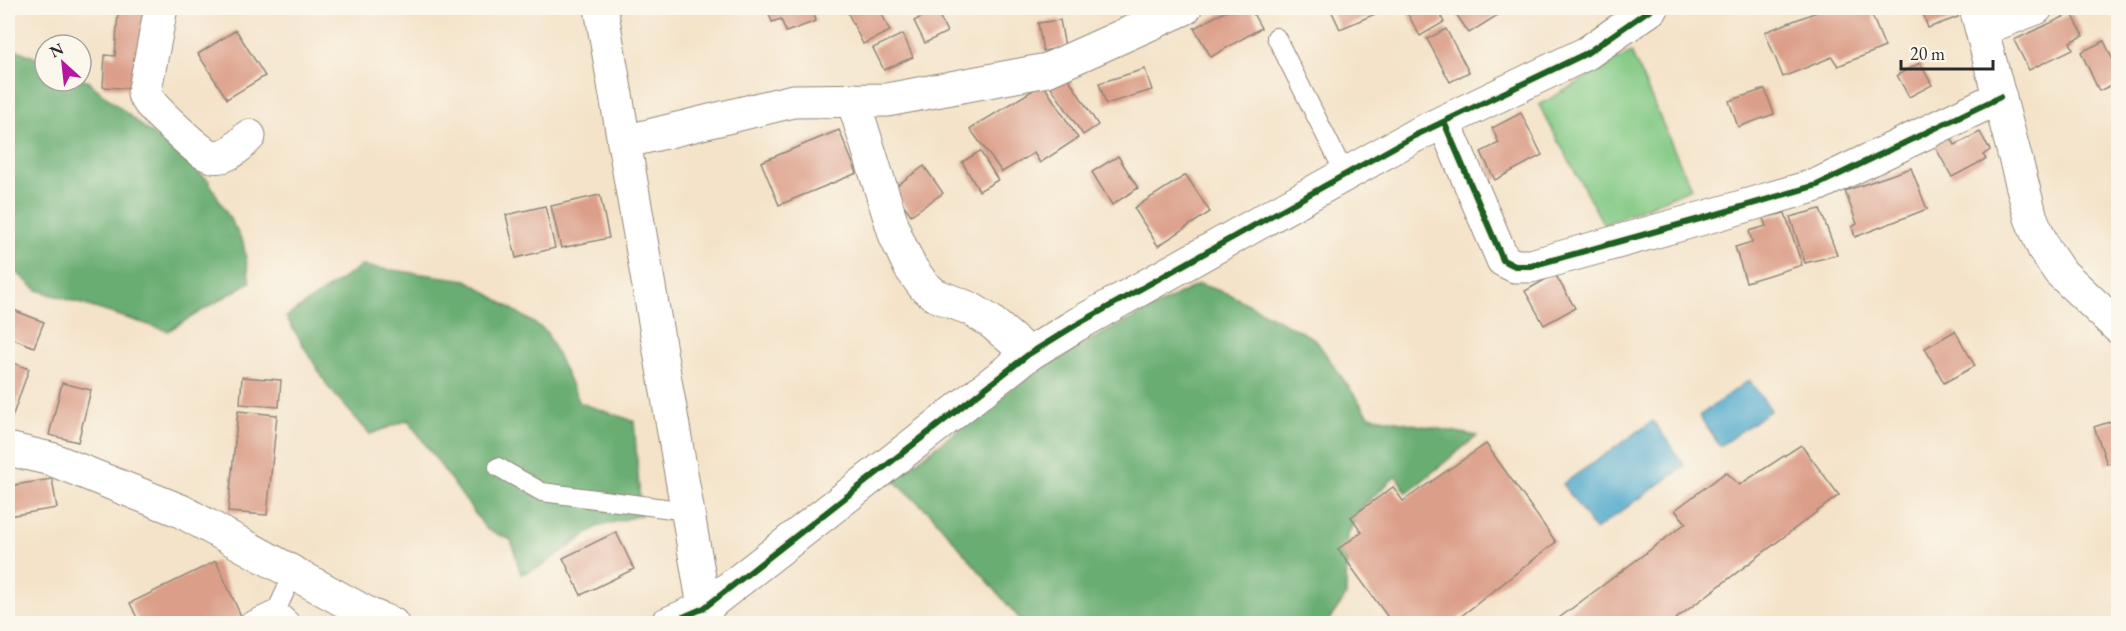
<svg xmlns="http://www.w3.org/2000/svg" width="2126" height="631" viewBox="0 0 2126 631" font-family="'EB Garamond',serif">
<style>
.green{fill:#82c984;stroke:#567a58;stroke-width:1.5}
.forest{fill:#69ad72;stroke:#4a6c4e;stroke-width:1.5}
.water{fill:#4da7cb;stroke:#3c697b;stroke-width:1.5}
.building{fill:#db9e88}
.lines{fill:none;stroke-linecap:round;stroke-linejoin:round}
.service-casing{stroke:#90877a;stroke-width:20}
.minor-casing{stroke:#90877a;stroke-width:35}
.tertiary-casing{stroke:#90877a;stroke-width:35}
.service{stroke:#fff;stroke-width:18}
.minor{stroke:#fff;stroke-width:33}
.tertiary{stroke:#fff;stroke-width:33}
.cycleway-casing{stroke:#fbf7ec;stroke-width:10}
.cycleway{stroke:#1b5e20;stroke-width:6}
</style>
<rect width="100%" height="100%" fill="#fbf7ec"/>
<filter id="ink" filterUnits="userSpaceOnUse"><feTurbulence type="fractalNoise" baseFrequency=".0167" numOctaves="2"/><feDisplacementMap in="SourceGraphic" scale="12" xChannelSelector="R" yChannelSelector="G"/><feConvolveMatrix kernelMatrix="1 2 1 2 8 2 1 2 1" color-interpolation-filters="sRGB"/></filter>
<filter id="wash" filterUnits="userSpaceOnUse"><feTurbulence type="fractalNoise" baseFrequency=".008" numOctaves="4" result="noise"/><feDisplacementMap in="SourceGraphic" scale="24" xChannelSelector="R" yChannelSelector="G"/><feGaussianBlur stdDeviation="1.35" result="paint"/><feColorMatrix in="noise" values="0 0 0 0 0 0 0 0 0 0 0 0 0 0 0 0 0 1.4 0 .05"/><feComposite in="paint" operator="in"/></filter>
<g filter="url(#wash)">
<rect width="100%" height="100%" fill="#f4e3c9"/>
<path class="green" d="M1631 52 1691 188 1604 225 1539 105Z"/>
<g class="forest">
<path d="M8 46 45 62V81H81V77L86 80 208 180 243 242 250 282 168 331 37 290 8 265Z"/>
<path d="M361 266 467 280 546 331 580 403 634 421 641 515 597 527 542 566 521 574 511 540 486 529 408 420 370 434 329 388 286 317Z"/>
<path d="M1199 284 1229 294 1315 339 1369 416 1477 436 1407 493 1396 476 1360 509 1347 537 1346 596 1327 623H1023L932 515 893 480 1017 384 1083 344Z"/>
</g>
<g class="water">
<path d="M1749 380 1771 410 1720 446 1699 416Z"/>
<path d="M1653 421 1685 466 1595 530 1563 484Z"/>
</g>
<g id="blocks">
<g class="building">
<path d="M112 8H145L140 89 103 87 105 55 115 56 118 12H112Z"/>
<path d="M767 8H812L816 21 786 32 781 19 772 22Z"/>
<path d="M855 8H879L890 31 863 44 847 11Z"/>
<path d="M1231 8H1250L1261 28 1211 57 1194 28Z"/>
<path d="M1330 8H1389L1340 29Z"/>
<path d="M1406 8H1436L1444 22 1420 36 1405 9Z"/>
<path d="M1452 8H1509L1469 33Z"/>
<path d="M1827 8H1869L1885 47 1838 66 1832 57 1783 77 1765 32Z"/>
<path d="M1921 8H1955L1958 17 1928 28Z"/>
<path d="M936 9 947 32 925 43 914 21Z"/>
<path d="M2072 13 2083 36 2070 42 2073 49 2029 70 2014 40Z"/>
<path d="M1060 20 1065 47 1043 51 1038 23Z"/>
<path d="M1446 29 1469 72 1450 82 1427 39Z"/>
<path d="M236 30 265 76 227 99 198 54Z"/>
<path d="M903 34 913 57 884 70 873 48Z"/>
<path d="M2104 41 2118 71V82L2099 91 2081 52Z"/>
<path d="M1920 63 1932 85 1909 97 1897 75Z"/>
<path d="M1145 69 1152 90 1106 104 1099 83Z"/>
<path d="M1067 76 1098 125 1083 135 1051 87Z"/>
<path d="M1043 84 1078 138 1040 163 1034 153 1002 172 970 129Z"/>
<path d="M1765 89 1774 114 1738 127 1729 101Z"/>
<path d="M1521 113 1542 155 1495 180 1481 152 1499 143 1492 128Z"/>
<path d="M839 130 857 173 779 205 761 162Z"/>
<path d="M1980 132 1990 150 1983 155 1986 159 1952 177 1934 145 1950 136 1955 145Z"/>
<path d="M980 151 998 180 979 191 962 162Z"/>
<path d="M1118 156 1138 188 1112 205 1092 172Z"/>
<path d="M924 166 943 193 911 215 892 189Z"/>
<path d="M1911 168 1927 209 1855 237 1852 227 1857 224 1845 191Z"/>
<path d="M1186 175 1210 212 1158 246 1134 208Z"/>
<path d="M600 195 609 238 561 248 551 206Z"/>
<path d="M545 206 555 248 516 258 506 215Z"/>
<path d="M1820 209 1837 255 1805 263 1790 217Z"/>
<path d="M1785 213 1802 265 1746 282 1735 247 1752 242 1749 231 1766 226 1763 218Z"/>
<path d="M1555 274 1575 308 1544 325 1525 291Z"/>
<path d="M8 308 44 322 34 347 8 337Z"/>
<path d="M1955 331 1975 366 1944 383 1925 348Z"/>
<path d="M8 361 29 369 8 429Z"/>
<path d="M242 377 281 380 279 407 240 404Z"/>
<path d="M62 383 91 390 78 442 49 435Z"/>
<path d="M238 411 277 415 267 515 228 512Z"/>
<path d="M2118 419V460L2107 464 2094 427Z"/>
<path d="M1486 444 1556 542 1451 624H1386L1390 620 1338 549 1362 532 1351 517 1393 487 1403 501Z"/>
<path d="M1801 445 1839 495 1669 624H1551L1686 523 1675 510 1726 472 1739 485Z"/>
<path d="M52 479 57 508 8 516V486Z"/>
<path d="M616 532 634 569 581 595 563 558Z"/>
<path d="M216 561 241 616 226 624H140L130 603Z"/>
</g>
</g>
</g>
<g filter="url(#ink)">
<use href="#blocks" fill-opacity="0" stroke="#90877a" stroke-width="1.5"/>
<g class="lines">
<g class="service-casing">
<g id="service">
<path d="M1276 37 1345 174"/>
<path d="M498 467 542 492 687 511"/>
<path d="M277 609 293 624"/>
<path d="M244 624 277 609 294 573"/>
</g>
</g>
<g class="minor-casing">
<g id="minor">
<path d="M161 8 144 94C152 108 164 118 176 129 205 156 217 171 249 136"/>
<path d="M1976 8 2031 218 2044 249 2059 271 2118 327"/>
<path d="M1982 29 2036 8"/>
<path d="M853 100 896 237 910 267 923 285 935 295 971 309 990 321 1029 354"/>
<path d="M1444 122 1503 260 1515 266H1531L1714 215 1817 185 2000 97"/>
<path d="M624 142 793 101 887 100 1047 70 1185 8"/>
<path d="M8 449 51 459 181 511 370 615 392 624"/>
</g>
</g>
<g class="tertiary-casing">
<g id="tertiary">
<path d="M601 8 707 624"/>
<path d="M667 624 704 608 1029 354 1076 325 1414 136 1587 53 1652 8"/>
</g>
</g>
<use href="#service" class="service"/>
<use href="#minor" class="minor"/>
<use href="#tertiary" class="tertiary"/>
<g class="cycleway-casing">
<g id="cycleway">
<path d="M1444 122 1503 260 1515 266H1531L1714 215 1817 185 2000 97"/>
<path d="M667 624 704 608 1029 354 1076 325 1414 136 1587 53 1652 8"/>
</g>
</g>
<use href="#cycleway" class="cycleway"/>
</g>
</g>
<rect width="2126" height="631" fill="none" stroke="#fbf7ec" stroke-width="30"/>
<g transform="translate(63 63) rotate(333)"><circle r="28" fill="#fbf7ec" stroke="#a8a59f" stroke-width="1.5"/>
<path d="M0-4.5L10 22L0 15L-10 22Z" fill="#b5179e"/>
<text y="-9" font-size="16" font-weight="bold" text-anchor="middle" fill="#2b2b2b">N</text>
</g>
<path d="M1901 60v9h92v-9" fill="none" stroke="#2b2b2b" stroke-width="3"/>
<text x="1910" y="60" font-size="18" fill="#2b2b2b" stroke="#fbf7ec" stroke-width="4.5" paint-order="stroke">20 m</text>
</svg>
